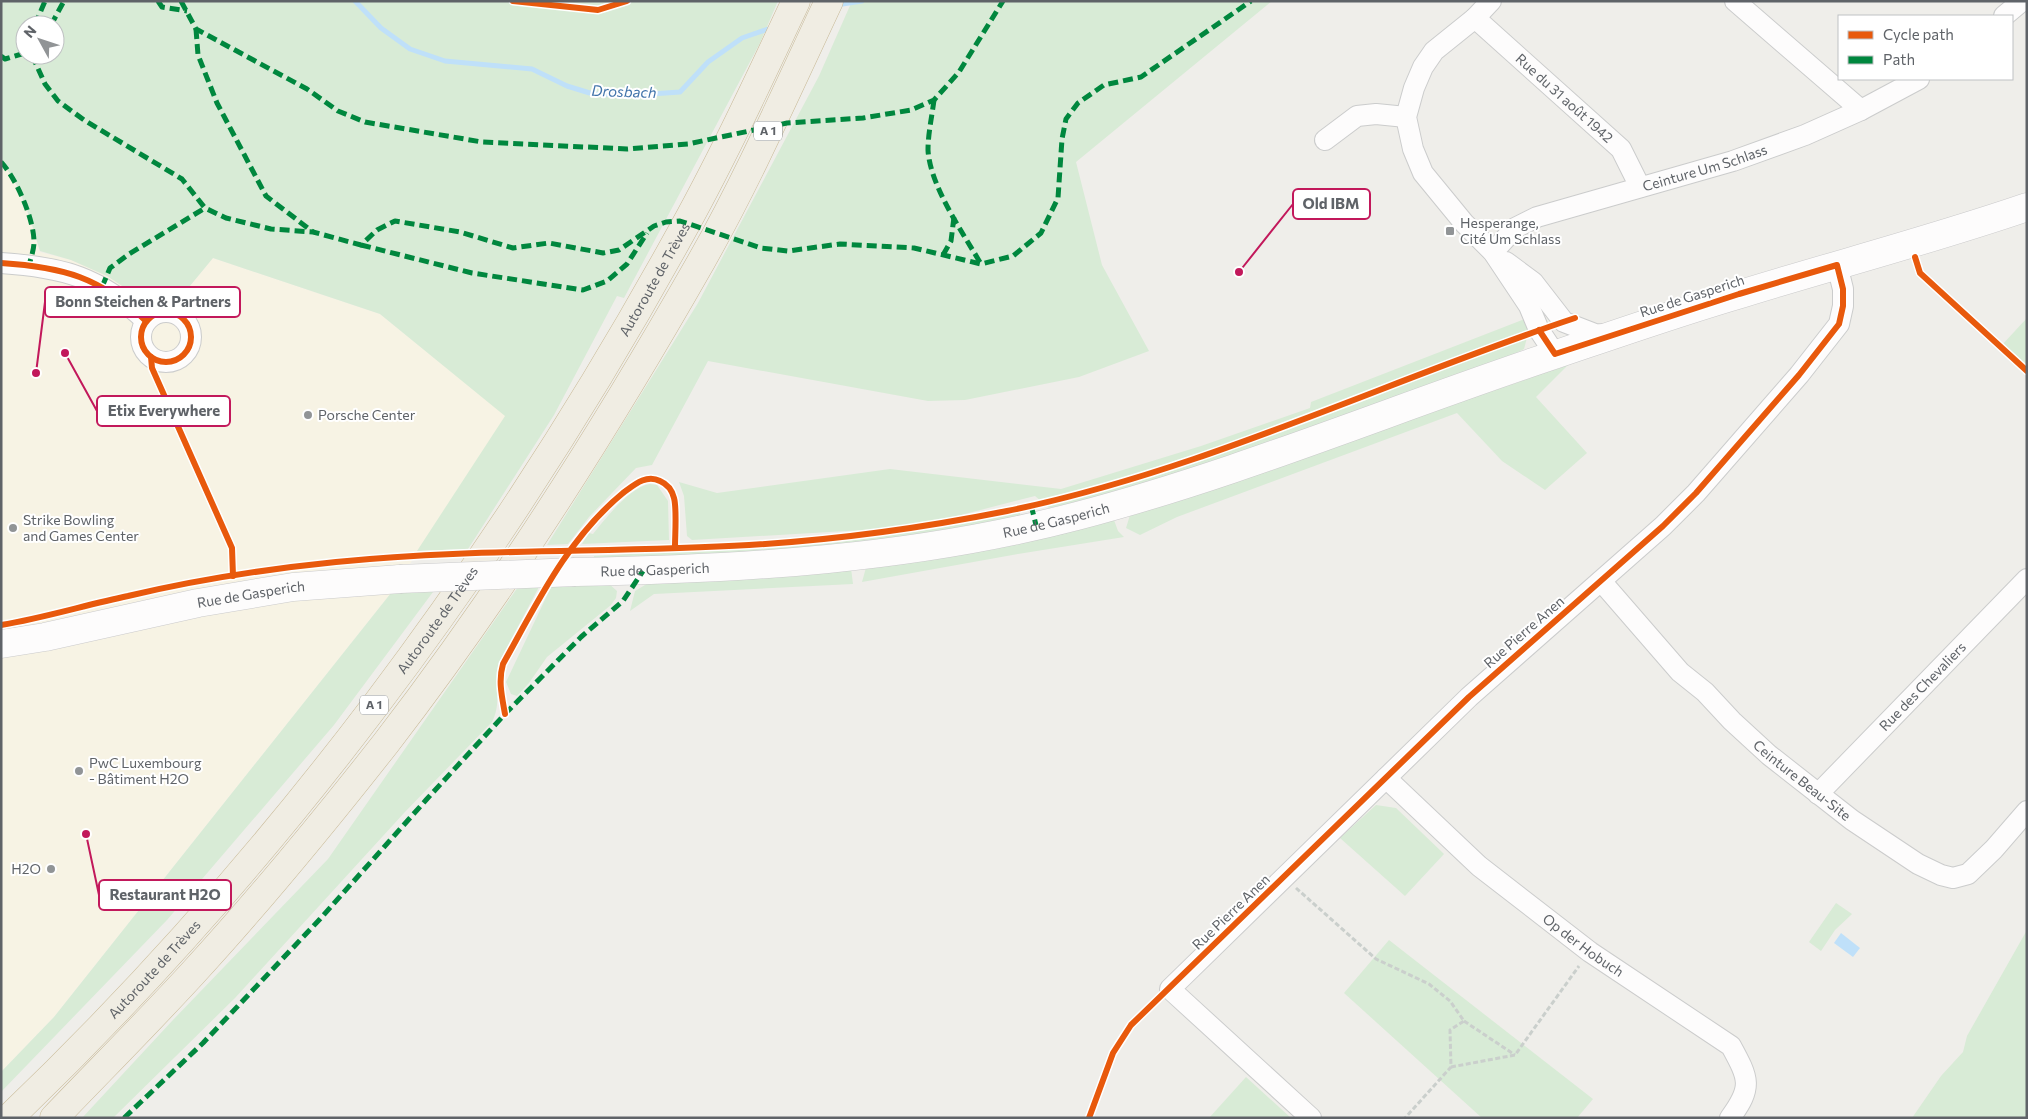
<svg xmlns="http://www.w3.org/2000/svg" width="2028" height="1119" viewBox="0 0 2028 1119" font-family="Commissioner,sans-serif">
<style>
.commercial{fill:#f7f3e4}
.green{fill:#d8ebd6;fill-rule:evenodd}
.water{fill:#bfe0f9}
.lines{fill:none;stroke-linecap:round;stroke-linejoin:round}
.stream{stroke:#bfe0f9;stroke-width:5}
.street-casing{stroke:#cbcccc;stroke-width:22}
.secondary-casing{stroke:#cacacb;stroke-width:29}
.highway-casing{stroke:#c8b996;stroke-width:29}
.path{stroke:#cacfcc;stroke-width:3;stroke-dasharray:5 2.5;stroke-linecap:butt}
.street{stroke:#fdfcfc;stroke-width:20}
.secondary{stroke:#fdfcfc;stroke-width:28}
.highway{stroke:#f0ede3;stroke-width:28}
.secondary-bridge-casing{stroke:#cacacb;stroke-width:29;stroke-linecap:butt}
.secondary-bridge{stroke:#fdfcfc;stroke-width:28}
.quiet{stroke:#00873e;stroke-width:5;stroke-dasharray:10 5;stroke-linecap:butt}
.cycleway-casing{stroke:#fff;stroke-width:9}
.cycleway{stroke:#e8590c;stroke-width:6}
.poi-dot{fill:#919496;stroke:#fff;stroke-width:2}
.labels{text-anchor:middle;stroke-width:4;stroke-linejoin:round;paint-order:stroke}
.shield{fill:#fff;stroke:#8f9295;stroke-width:1}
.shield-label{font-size:12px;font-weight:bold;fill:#5f6368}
.street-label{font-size:14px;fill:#5f6368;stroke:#fff}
.poi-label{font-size:14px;fill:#5f6368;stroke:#fff;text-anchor:start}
.water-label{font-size:15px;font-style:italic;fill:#4174aa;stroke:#fff}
.leader{fill:none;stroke:#c2185b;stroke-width:2}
.callout-dot{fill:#c2185b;stroke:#fff;stroke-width:2}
.callout{fill:#fff;stroke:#c2185b;stroke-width:2}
.callout-label{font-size:15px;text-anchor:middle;font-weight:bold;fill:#5f6368}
</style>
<rect width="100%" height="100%" fill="#efeeea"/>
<path class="commercial" d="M1 162 10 172 30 219 40 252 71 260 107 276 148 303 175 304 213 258 380 314 506 416 391 593 54 1017 1 1072Z"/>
<g class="green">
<path d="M1 1H778L760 43 624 298 617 296 554 415 468 549 417 551 505 416 380 314 213 258 175 304 148 303 107 276 71 260 40 251C31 222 22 185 1 162ZM25 25H55V55H25Z"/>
<path d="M852 1H1272L1076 162 1102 265 1149 351 1079 377 965 400 928 401 708 361 652 465 636 468 589 517 568 544 547 545 698 303 819 76Z"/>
<path d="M1527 318 1528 334 1524 349 1504 359 1142 488 1049 508 1035 496 914 527 692 540 687 536 684 496 679 482 717 493 890 469 1061 489 1201 446 1310 408 1311 402Z"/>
<path d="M2027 318V367L2002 345Z"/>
<path d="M1568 365 1536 397 1587 453 1545 490 1502 461 1457 413 1177 517 1140 535 1126 528 1130 515Z"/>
<path d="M650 484 657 485 668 501 669 540 582 544 589 533 593 534C606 518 630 487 650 484Z"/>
<path d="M1020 512V516L1016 518 851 546 593 562 594 556 832 543 940 528Z"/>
<path d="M1114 520 1118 531 1124 537 1018 554 862 582 867 564 1016 540Z"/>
<path d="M851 568 853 584 654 594 630 611 635 591 650 582Z"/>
<path d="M576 582H607L617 591 616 598 611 605 547 657 529 683 517 696 511 694 506 682 551 587 576 586Z"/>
<path d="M518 587H539L499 662C492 685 503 701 492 722L404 813 235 998 113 1118H82L172 1021 328 859Z"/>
<path d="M433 592 334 725 167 920 1 1092V1072L54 1017 391 593Z"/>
<path d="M1376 805 1396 808 1444 854 1405 896 1340 838Z"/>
<path d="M1836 903 1852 914 1835 930 1821 951 1809 942Z"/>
<path d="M2027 930V1118H1912L1941 1076 1963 1052 1967 1036Z"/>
<path d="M1389 940 1593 1099 1577 1118H1482L1344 993Z"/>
<path d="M1246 1077 1291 1118H1209Z"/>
</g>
<path class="water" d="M1841 933 1860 948 1853 957 1834 943Z"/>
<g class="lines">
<g class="stream">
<path d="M355 1 381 28 410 49 445 61 532 69 567 86 593 94 637 95 680 92 708 62 742 38 774 27"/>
<path d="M836 5 862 1"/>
</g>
<g class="street-casing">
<g id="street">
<path d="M1491 1 1475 18 1434 51 1423 67 1414 88 1406 117 1413 149 1423 173 1464 223 1493 252 1529 306 1539 330 1555 354"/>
<path d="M1735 1 1861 110"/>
<path d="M2004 16 2022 1"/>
<path id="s1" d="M1475 18 1621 149 1640 187"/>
<path d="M1325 140 1357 116 1376 114 1406 117"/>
<path id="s2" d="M1493 252 1515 228 1537 217 1733 161 1805 135 1861 110 1919 79"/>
<path d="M1506 262 1533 282 1564 322 1595 334 1609 335"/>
<path d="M1 263C63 267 100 277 146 321"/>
<circle cx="166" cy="337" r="25"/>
<path id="s3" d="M1601 581 1680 672 1705 692 1732 721 1769 755 1852 820 1918 864 1941 875 1953 878 1968 874 1994 849 2027 811"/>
<path id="s4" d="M1386 778 1479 866 1590 952 1731 1046C1749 1079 1753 1087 1730 1118"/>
<path id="s5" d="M1818 794 2027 579"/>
<path d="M1311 1118 1170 989 1469 697 1663 526 1696 493 1799 375 1839 324 1843 306V289L1837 265"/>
</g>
</g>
<g class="secondary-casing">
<g id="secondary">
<path id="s6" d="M575 572C743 569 913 559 1077 516 1241 473 1397 407 1557 354 1619 333 1682 311 1744 293 1838 264 1934 239 2027 207"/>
<path id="s7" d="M1 644 45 637 198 603 293 587 400 579"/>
</g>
</g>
<g class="highway-casing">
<g id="highway">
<path id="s8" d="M9 1118C274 865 499 562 676 242 720 164 758 82 796 1"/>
<path d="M54 1118C100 1070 147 1023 192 974 260 900 324 822 386 743 504 590 607 427 702 260 749 177 788 88 829 1"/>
</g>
</g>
<g class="path">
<path d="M1296 888 1376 959 1429 984 1450 1001 1464 1021 1450 1030 1451 1067 1405 1118"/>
<path d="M1464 1021 1515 1055"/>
<path d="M1451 1067 1515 1055 1579 966"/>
</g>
<use href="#street" class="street"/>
<use href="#secondary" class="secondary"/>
<use href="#highway" class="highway"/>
<g class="secondary-bridge-casing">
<path id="secondary-bridge" d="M400 579 575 572"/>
</g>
<use href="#secondary-bridge" class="secondary-bridge"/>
<g class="quiet">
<path d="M158 1 162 7 187 11"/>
<path d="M181 1 196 29 307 89 338 111 365 122 482 142 627 149 688 144 787 123 863 118 911 110 934 100 959 72 1003 1"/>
<path d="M35 25 45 1"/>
<path d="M51 25 64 1"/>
<path d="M196 29 198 55 217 103 266 196 313 232"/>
<path d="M32 55 45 84 58 101 84 120 182 179 205 208 226 218 271 229 313 232 361 245 377 230 395 221 460 232 513 248 549 243 603 253 619 250 654 226 666 222 680 221 761 248 788 251 840 244 914 248 981 264 1013 256 1041 233 1058 198 1062 139 1066 119 1078 103 1104 85 1141 77 1251 1"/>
<path d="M1 56 5 59 25 53"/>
<path d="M934 100C932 116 928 134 928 150 930 186 963 233 981 264"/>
<path d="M1 162C16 178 34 219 34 242 34 249 31 258 29 265"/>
<path d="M361 245 472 273 583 290 607 281 627 264 647 233"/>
<path d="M943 255 951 241 954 217"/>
<path d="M102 287 110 268 129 254 205 208"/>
<path d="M1031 505 1036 525"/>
<path d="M124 1118 203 1043 320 919 426 800 505 714 581 637 623 601 643 571"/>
</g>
<g class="cycleway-casing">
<g id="cycleway">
<path d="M513 1 598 10 627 1"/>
<path d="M1915 257 1920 273 2027 371"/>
<path d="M1 263C63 267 100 277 146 321"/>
<circle cx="166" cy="337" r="25"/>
<path d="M151 357 152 368 232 548 233 576"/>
<path d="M1 625C44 618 85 605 128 596 196 580 266 569 336 562 473 548 612 553 749 545 835 540 922 528 1007 511 1203 471 1385 381 1575 318"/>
<path d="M505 714C502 697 498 681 503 664 537 603 568 538 623 493 634 485 646 474 660 481 667 484 672 490 674 498 677 509 675 534 675 547"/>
<path d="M1089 1118 1113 1053 1131 1025 1469 697 1663 526 1696 493 1799 375 1839 324 1843 306V289L1837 265 1739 294 1555 354 1539 330"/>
</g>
</g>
<use href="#cycleway" class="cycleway"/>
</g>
<g class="poi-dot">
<rect x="1445" y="226" width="10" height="10" rx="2.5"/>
<circle cx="308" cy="415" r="5"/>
<circle cx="13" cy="528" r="5"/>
<circle cx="79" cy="771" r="5"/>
<circle cx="51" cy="869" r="5"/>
</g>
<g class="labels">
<g class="shield">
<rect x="754" y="121.5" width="28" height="19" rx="4"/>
<rect x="360" y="695.5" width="28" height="19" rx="4"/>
</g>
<g class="shield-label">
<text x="768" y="135">A 1</text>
<text x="374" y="709">A 1</text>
</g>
<g class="street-label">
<text dy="5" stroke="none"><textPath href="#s1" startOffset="120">Rue du 31 août 1942</textPath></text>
<text dy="5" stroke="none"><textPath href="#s2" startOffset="232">Ceinture Um Schlass</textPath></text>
<text dy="5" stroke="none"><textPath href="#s8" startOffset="1062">Autoroute de Trèves</textPath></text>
<text transform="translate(1692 296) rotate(-18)" y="5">Rue de Gasperich</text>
<text dy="5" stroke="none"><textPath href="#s6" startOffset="485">Rue de Gasperich</textPath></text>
<text dy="5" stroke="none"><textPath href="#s6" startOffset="80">Rue de Gasperich</textPath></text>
<text dy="5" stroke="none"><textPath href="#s7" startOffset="255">Rue de Gasperich</textPath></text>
<text dy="5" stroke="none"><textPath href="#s8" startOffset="658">Autoroute de Trèves</textPath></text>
<text transform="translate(1524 632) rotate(-41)" y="5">Rue Pierre Anen</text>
<text dy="5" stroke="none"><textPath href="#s5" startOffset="150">Rue des Chevaliers</textPath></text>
<text dy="5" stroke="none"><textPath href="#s3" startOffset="284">Ceinture Beau-Site</textPath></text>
<text transform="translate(1231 912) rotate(-44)" y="5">Rue Pierre Anen</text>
<text dy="5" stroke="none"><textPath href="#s4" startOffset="259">Op der Hobuch</textPath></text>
<text dy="5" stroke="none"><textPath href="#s8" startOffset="208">Autoroute de Trèves</textPath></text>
</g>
<g class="poi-label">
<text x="1460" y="228">Hesperange,<tspan x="1460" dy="16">Cité Um Schlass</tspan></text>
<text x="318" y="420">Porsche Center</text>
<text x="23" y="525">Strike Bowling<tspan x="23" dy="16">and Games Center</tspan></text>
<text x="89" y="768">PwC Luxembourg<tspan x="89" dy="16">- Bâtiment H2O</tspan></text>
<text x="41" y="874" text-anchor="end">H2O</text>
</g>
<g class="water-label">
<text transform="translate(624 92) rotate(2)" y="5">Drosbach</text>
</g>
</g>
<path class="leader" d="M1239 272L1293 204M36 373L45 302M65 353L97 411M86 834L99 895"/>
<g class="callout-dot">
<circle cx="1239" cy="272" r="5"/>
<circle cx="36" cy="373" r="5"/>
<circle cx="65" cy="353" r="5"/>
<circle cx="86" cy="834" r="5"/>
</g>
<g class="callout">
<rect x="1293" y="189" width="77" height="30" rx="5"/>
<rect x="45" y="287" width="195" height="30" rx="5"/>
<rect x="97" y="396" width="133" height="30" rx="5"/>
<rect x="99" y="880" width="132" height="30" rx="5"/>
</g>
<g class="callout-label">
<text x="1331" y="209">Old IBM</text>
<text x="143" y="307">Bonn Steichen &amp; Partners</text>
<text x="164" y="416">Etix Everywhere</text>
<text x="165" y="900">Restaurant H2O</text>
</g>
<rect width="2028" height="1119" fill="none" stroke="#5f6368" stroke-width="5"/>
<rect x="1838" y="15" width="175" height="65" fill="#ffffff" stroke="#bfc1c3"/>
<rect x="1848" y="31" width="25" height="8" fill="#e8590c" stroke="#bfc1c3"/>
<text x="1883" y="40" font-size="15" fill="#5f6368">Cycle path</text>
<rect x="1848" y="56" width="25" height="8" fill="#00873e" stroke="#bfc1c3"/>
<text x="1883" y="65" font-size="15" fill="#5f6368">Path</text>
<g transform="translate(40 40) rotate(310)"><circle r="24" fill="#ffffff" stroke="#bfc1c3"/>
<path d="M0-4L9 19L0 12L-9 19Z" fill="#919496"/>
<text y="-8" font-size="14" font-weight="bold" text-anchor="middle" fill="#5f6368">N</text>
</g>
</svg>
